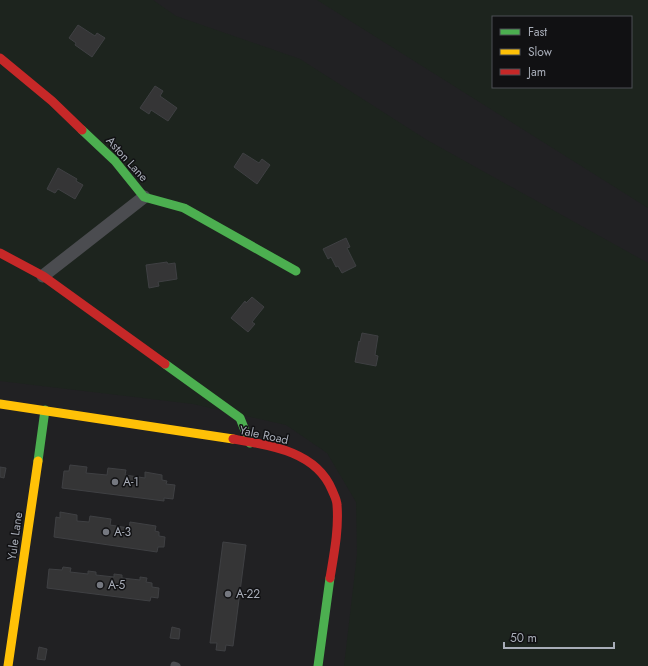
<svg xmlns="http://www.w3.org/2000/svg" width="648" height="666" viewBox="0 0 648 666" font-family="Jost,sans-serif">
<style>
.built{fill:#212123;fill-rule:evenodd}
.green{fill:#1d241e;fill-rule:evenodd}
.building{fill:#353536;stroke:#3f4043}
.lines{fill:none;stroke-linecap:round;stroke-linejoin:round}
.lane{stroke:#4b4c50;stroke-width:7}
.street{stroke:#4b4c50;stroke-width:13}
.fast{stroke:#4caf50;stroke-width:9}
.slow{stroke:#ffc107;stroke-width:9}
.jam{stroke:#c62828;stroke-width:9}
.poi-dot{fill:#757880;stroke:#111113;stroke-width:1.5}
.labels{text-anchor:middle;stroke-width:3;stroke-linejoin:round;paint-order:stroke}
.street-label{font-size:12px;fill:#a8adb8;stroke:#111113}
.poi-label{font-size:12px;fill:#a8adb8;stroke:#111113;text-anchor:start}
</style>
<rect width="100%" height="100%" fill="#171717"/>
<path class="built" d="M0 0H648V666H0ZM493 17H631V87H493Z"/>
<g class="green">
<path d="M0 0H153L176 16 300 59 427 140 648 263V666H344L357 554 356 502 327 453 286 425 193 404 0 381Z"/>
<path d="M317 0H648V208ZM493 17H631V87H493Z"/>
</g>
<g class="building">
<path d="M78 25 95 36 97 33 105 38 92 57 75 45 76 43 69 38Z"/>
<path d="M155 86 163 91 160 96 177 108 168 121 151 110 149 114 140 108Z"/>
<path d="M243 153 259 163 262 159 270 165 257 184 234 167Z"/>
<path d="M58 168 77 179 76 181 83 185 75 199 58 189 55 193 47 189Z"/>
<path d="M346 238 350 247 347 248 356 266 342 273 338 266 336 267 331 257 328 259 323 249Z"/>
<path d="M167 262 168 264 175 263 177 279 158 282 159 286 149 288 146 265Z"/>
<path d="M252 297 264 307 252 322 255 324 248 332 231 318 245 301 246 303Z"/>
<path d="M362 333 378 336 375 355 378 356 376 366 355 362 359 341 360 342Z"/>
<path d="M70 465 87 467 86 473 107 475 108 468 126 470 125 475 145 478V472L162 475V480L167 481 166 484 175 485 173 499 164 498V501L62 488 64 471H69Z"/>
<path d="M0 467 6 468 4 478 0 477Z"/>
<path d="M60 512 77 515V521L89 522 90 516 111 519 110 525 129 528 130 522 156 526 155 531 159 532V536L165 537 164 547H158L157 552 54 537 56 517 60 518Z"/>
<path d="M223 542 246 545 233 646 226 645 225 651 216 650 217 643H210Z"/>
<path d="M63 567 71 568 70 572 88 574V571L96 572V575L114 577V574L122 575V578L140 580V577L147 578 146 582 152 583V587L159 588 158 598 151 597 150 601 47 588 49 569 62 570Z"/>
<path d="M172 627 180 629 179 639 170 638Z"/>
<path d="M39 647 47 649 45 660 37 659Z"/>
</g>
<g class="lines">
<path class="lane" d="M174 665 177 666"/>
<path class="street" d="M43 276 144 197"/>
<g class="fast">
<path d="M82 130 115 161 144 197 184 208 296 271"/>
<path d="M165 364 240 418 250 443"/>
<path d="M38 461 45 410"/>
<path d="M318 666 330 578"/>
</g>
<g class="slow">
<path d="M0 404 233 439"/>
<path d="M8 666 38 461"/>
</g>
<g class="jam">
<path d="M0 58 52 101 82 130"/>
<path d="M0 253 43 276 165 364"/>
<path d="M233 439C269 445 316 451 332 490 334 495 337 500 337 505 339 529 334 554 330 578"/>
</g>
</g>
<g class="poi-dot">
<circle cx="115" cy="482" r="4"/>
<circle cx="106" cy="532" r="4"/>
<circle cx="100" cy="585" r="4"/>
<circle cx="228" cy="594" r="4"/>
</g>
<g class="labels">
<g class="street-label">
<text transform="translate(127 159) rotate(48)" y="4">Aston Lane</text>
<text transform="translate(264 435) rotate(12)" y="4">Yale Road</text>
<text transform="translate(15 536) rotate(-82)" y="4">Yule Lane</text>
</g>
<g class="poi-label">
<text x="123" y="486">A-1</text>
<text x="114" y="536">A-3</text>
<text x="108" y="589">A-5</text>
<text x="236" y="598">A-22</text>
</g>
</g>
<rect x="492" y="16" width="140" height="72" fill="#111113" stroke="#4d4f55"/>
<rect x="500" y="29" width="20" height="6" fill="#4caf50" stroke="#4d4f55"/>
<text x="528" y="36" font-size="12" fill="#a8adb8">Fast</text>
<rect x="500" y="49" width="20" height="6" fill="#ffc107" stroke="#4d4f55"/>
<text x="528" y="56" font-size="12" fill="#a8adb8">Slow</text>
<rect x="500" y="69" width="20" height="6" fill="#c62828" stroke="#4d4f55"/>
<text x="528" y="76" font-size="12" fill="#a8adb8">Jam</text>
<path d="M504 642v6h110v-6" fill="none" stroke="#a8adb8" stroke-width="2"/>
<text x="510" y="642" font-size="12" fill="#a8adb8" stroke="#111113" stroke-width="3" paint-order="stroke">50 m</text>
</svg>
